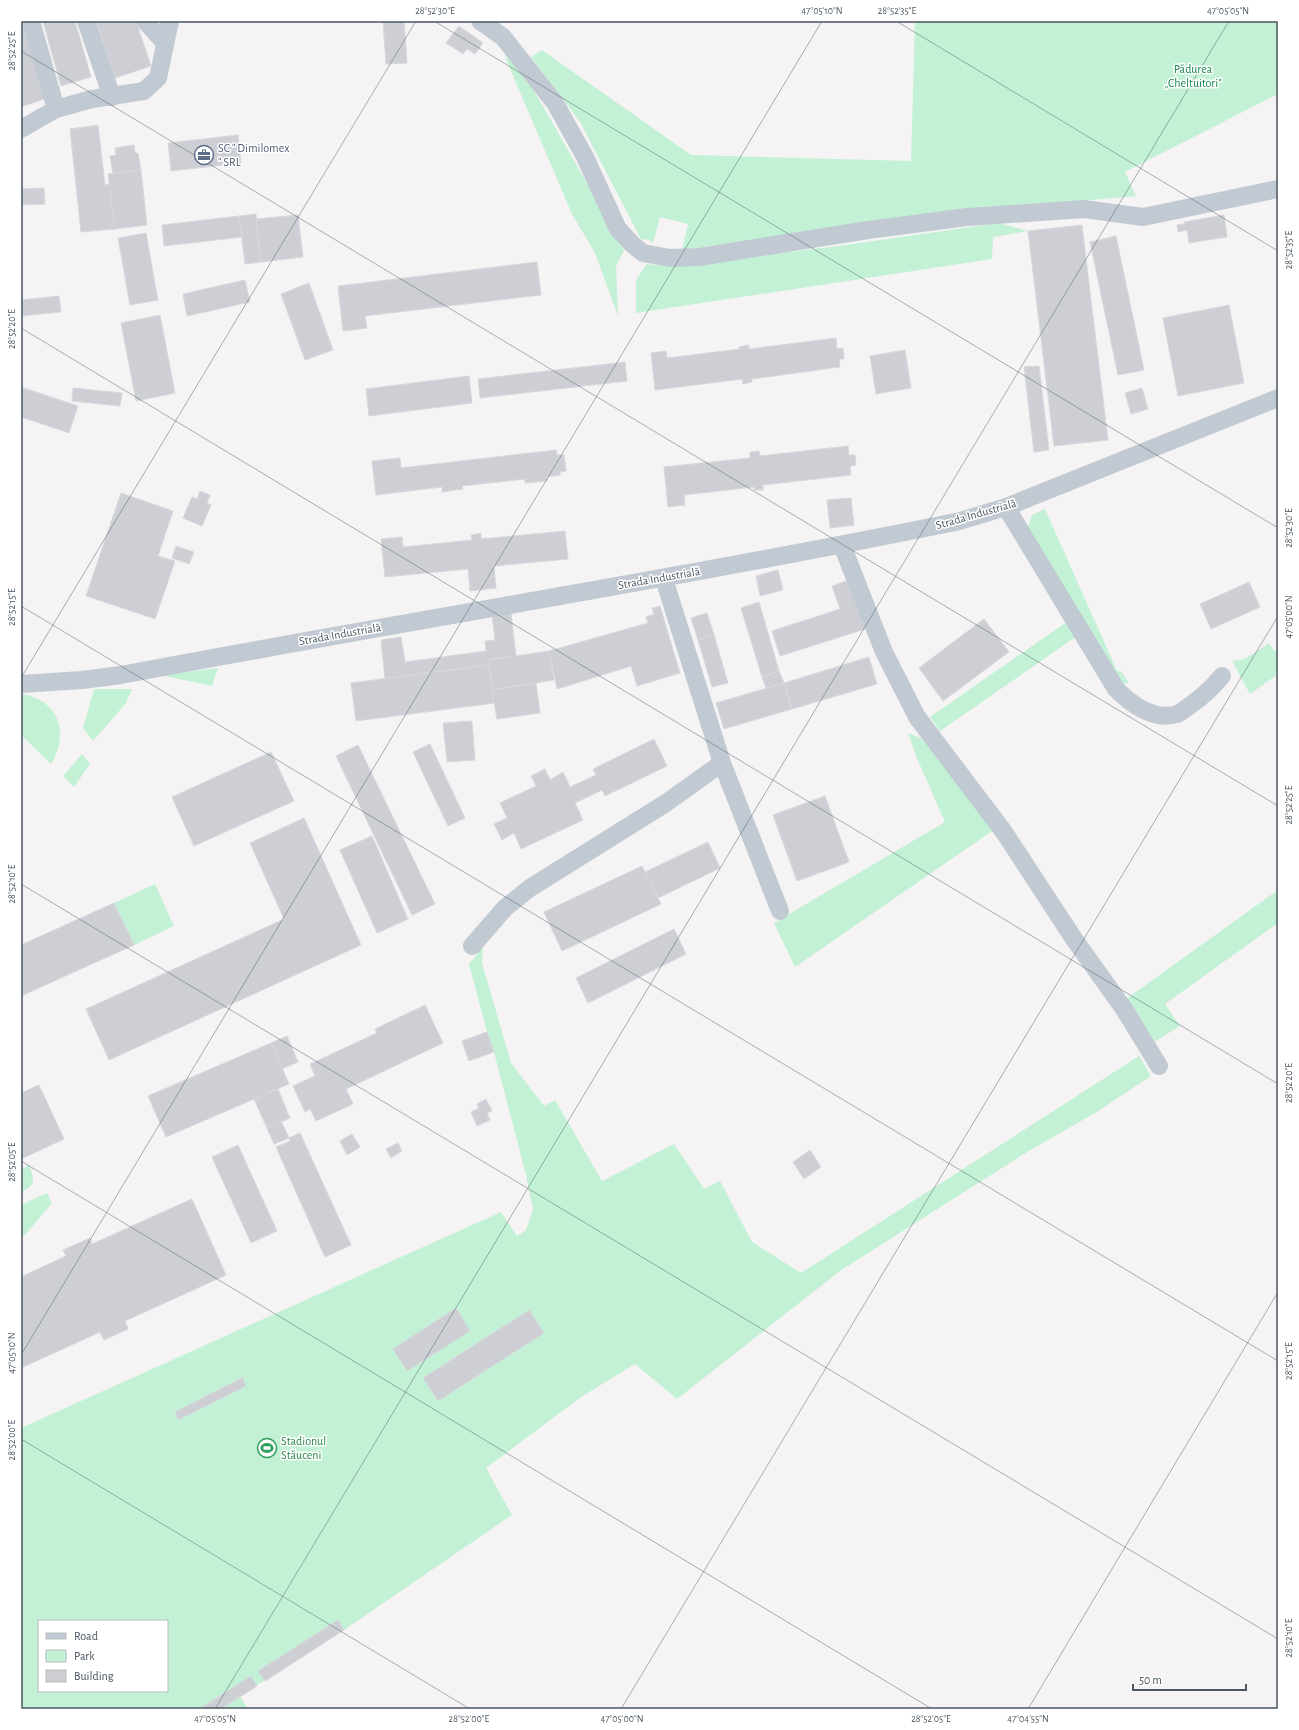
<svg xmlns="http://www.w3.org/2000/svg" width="1299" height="1730" viewBox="0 0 1299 1730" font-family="'Alegreya Sans',sans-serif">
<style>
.green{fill:#c3f1d5;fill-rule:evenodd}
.building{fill:#cdcfd5;stroke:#d7d9de}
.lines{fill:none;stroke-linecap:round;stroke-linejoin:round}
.minor{stroke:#c1cad2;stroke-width:18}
.ticks{fill:none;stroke:#4a5661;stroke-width:1;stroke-opacity:0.45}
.labels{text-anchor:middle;stroke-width:3;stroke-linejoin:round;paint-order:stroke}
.park-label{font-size:12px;fill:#17864f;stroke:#fff}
.service-label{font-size:12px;fill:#4e5e75;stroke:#fff;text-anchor:start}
.street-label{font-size:12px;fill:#4a5661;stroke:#fff}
.leisure-label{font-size:12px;fill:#27864d;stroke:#fff;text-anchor:start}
.neatline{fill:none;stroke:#4a5661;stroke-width:1.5}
.ticks-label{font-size:10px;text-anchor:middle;fill:#4a5661}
</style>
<rect width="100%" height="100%" fill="#f5f3f3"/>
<g class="green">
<path d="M915 21H1278V94L1125 172 1136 196 975 210 682 250 688 224 660 217 653 243 649 240 641 239 580 122 531 57 542 50 691 155 911 161Z"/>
<path d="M505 57 518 63 600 206 624 251 616 266 618 316 595 253 572 214Z"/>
<path d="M998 223 1028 231 993 237 992 259 636 313V280L647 264 667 266 839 246Z"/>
<path d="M1045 509 1117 671H1121L1129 683 1119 684 1028 528 1032 515Z"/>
<path d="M1068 621 1077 636 940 731 930 717Z"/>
<path d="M1269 643 1274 651 1278 649V674L1250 694 1232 661 1245 659Z"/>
<path d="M218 668 212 686 161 675Z"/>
<path d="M94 689H132L126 703 93 741 83 728Z"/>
<path d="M21 694C59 699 70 734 51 764L21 735Z"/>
<path d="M908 733 921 738 995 829 795 967 774 923 945 822 916 756Z"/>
<path d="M82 754 90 764 74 787 63 776Z"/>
<path d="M155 884 174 926 134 945 114 903Z"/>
<path d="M1278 890V923L1165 1004 1180 1026 1154 1042 1126 999Z"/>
<path d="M483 947 482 963 511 1063 544 1106 555 1100 602 1181 674 1144 704 1189 720 1181 752 1242 801 1273 1139 1056 1151 1076 1095 1113 1027 1152 840 1271 677 1399 635 1364 581 1397 486 1468 512 1515 344 1630 240 1696 248 1709H21V1428L501 1212 517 1236 526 1230 533 1210 526 1175 494 1052 487 1032 469 964ZM39 1621H167V1691H39Z"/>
<path d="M29 1165C34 1177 37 1187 21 1191V1181L23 1180 21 1170Z"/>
<path d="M47 1193 52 1203 25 1235 21 1236V1205Z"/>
</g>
<g class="building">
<path d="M21 21 47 98 21 107Z"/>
<path d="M43 21H75L91 77 61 86Z"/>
<path d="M96 21H136L151 66 115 78Z"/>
<path d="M383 21H404L407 63 386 64Z"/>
<path d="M459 26 483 43 475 54 467 49 463 54 446 43Z"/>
<path d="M98 125 105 185 110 184 115 229 81 232 70 129Z"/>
<path d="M238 135 241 163 171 171 168 143Z"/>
<path d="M134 145 135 153H138L141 170 113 174 110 156 116 155 115 148Z"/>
<path d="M141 170 147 225 115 229 108 174Z"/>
<path d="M44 188 45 204 21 205V189Z"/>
<path d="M256 214 261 262 245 264 239 216Z"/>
<path d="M298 215 303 257 261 262 256 219Z"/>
<path d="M1224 215 1227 237 1189 243 1187 230 1178 232 1177 225 1185 224 1184 222Z"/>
<path d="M239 216 242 237 164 246 162 225Z"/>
<path d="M1082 225 1108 440 1054 446 1028 231Z"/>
<path d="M146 233 158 300 130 305 118 238Z"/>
<path d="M1116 236 1144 370 1118 375 1090 242Z"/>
<path d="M537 262 541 295 365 316 367 328 343 331 338 286Z"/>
<path d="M245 280 250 302 187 316 183 294Z"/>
<path d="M309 283 333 350 305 360 281 294Z"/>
<path d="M59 296 61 312 21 316V300Z"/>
<path d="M1229 305 1244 383 1178 396 1163 318Z"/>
<path d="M160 315 175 393 136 401 121 323Z"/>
<path d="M836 338 837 349 843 348 844 359H839L840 367 752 379V382L743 384 742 379 655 390 651 353 666 351 667 358 740 349 739 347 749 345V349Z"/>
<path d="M905 350 911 388 876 394 870 356Z"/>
<path d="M625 362 627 381 480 398 478 379Z"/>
<path d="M1039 366 1049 450 1034 452 1024 367Z"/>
<path d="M469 376 472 403 369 416 366 389Z"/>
<path d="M21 387 78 406 69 433 21 417Z"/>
<path d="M73 388 122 393 120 406 72 401Z"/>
<path d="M1142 388 1148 409 1131 414 1125 393Z"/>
<path d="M848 446 849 455H855L856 465 850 466 851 475 763 485V490H754V487L684 495 685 505 668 507 664 467 750 458V452L759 451 760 456Z"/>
<path d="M556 450 557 455H564L566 471 560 472V475L547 477V481L525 483V479L462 486 463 489 442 492V487L376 495 372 461 400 458 401 468Z"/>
<path d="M200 491 210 495 207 503 211 505 202 526 183 518 192 497 197 499Z"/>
<path d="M121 493 173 511 158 556 175 561 155 619 86 596Z"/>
<path d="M851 498 854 525 830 528 827 500Z"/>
<path d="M565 531 568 559 494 566 496 588 470 591 468 569 385 577 381 539 402 537 403 547 472 540 471 535 481 533V539Z"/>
<path d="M176 546 194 552 189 564 172 558Z"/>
<path d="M778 570 783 590 760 596 756 576Z"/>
<path d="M849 580 865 629 780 656 772 631 840 609 832 586Z"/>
<path d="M1249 582 1260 607 1211 629 1200 604Z"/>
<path d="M759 602 779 671 762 677 741 608Z"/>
<path d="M660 606 680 673 637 686 631 666 557 689 549 651 648 623 646 617 654 614 652 608Z"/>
<path d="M511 613 516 656 488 660 489 665 385 679 381 640 401 637 405 662 486 651 485 641 495 640 492 615Z"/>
<path d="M707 613 714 635 698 640 691 618Z"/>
<path d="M984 619 1009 652 943 701 919 668Z"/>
<path d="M714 635 728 683 712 687 698 640Z"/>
<path d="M549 651 554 680 492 690 488 660Z"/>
<path d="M869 657 877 684 792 709 784 683Z"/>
<path d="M489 665 495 703 356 721 351 683Z"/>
<path d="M779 671 784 683 766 688 762 677Z"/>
<path d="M536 683 540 713 497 719 492 690Z"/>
<path d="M784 683 792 709 724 729 716 703Z"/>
<path d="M472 721 475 760 447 762 443 723Z"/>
<path d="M654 739 667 766 605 796 602 790 575 803 583 820 521 849 514 833 502 840 494 824 507 818 500 803 536 786 531 776 545 769 550 780 563 772 570 787 596 775 593 769Z"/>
<path d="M430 744 465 818 448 826 413 752Z"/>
<path d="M358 745 435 904 412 915 336 756Z"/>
<path d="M271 752 294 801 194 846 172 797Z"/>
<path d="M825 796 849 862 797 881 773 815Z"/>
<path d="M304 818 361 945 109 1060 86 1009 284 919 250 843Z"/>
<path d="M372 836 408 919 377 933 340 850Z"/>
<path d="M708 842 720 868 658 898 645 872Z"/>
<path d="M642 866 661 904 562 951 544 912Z"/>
<path d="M114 903 134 945 21 996V945Z"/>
<path d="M674 929 686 954 588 1003 576 978Z"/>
<path d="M425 1005 443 1043 346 1089 353 1104 316 1121 310 1109 305 1112 293 1086 315 1076 310 1064 377 1033 375 1029Z"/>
<path d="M487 1032 494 1052 469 1061 462 1041Z"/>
<path d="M287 1036 298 1062 282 1069 271 1043Z"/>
<path d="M271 1043 289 1084 166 1137 148 1096Z"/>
<path d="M39 1085 64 1139 21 1159V1093Z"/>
<path d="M278 1089 290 1118 267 1128 254 1099Z"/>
<path d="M486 1099 492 1111 487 1113 490 1120 477 1126 471 1112 479 1108 477 1104Z"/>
<path d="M281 1121 289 1138 274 1144 267 1128Z"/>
<path d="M300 1133 351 1245 325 1257 276 1147 290 1141 289 1138Z"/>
<path d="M352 1134 360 1147 347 1155 340 1141Z"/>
<path d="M398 1143 402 1151 391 1158 386 1149Z"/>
<path d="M238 1145 277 1231 251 1243 212 1157Z"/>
<path d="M810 1150 821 1167 804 1179 793 1162Z"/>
<path d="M192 1199 226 1275 125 1321 128 1329 104 1340 100 1332 21 1368V1277L66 1256 63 1250 90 1238 92 1244Z"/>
<path d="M456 1308 470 1331 407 1371 393 1349Z"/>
<path d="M529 1310 544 1333 438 1401 423 1378Z"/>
<path d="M244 1377 243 1381 246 1386 178 1420 175 1412Z"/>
<path d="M338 1620 344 1630 265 1681 258 1671Z"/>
<path d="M251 1676 257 1686 221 1709H199Z"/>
</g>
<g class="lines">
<g class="minor">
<path d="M31 21 56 109"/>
<path d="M86 21 112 97"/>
<path d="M145 21 165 43"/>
<path d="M480 21 503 37 555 103 585 157 618 229 632 244 643 253 670 258 699 257 868 230 967 217 1084 209 1143 217 1278 189"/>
<path d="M21 129 56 109 92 99 144 91 158 78 170 21"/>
<path d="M1006 507 1116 689C1131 704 1154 721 1177 714 1181 713 1184 709 1188 707 1203 696 1210 690 1222 676"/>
<path d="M842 545 884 652 917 717 1004 832 1074 939 1124 1009 1159 1066"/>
<path d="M664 579 722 763 780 911"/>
<path d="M21 684 82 680 121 675C401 622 681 578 960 521L1006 507 1278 398"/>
<path d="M472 946 505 908 530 888 666 803 722 763"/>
</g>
</g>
<path class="ticks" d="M434 21 1278 528M896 21 1278 251M21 51 1278 806M21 328 1278 1084M21 606 1278 1361M21 678 416 21M21 884 1278 1639M21 1161 932 1709M21 1355 822 21M21 1439 470 1709M215 1709 1229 21M621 1709 1278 616M1028 1709 1278 1292"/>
<defs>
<g id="office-ring" transform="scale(1)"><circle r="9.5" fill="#fff" stroke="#5c6f8a" stroke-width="1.5"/><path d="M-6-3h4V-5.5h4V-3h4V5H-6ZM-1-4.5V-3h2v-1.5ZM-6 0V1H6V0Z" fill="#5c6f8a"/></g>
<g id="stadium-ring" transform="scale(1)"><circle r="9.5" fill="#fff" stroke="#2e9e5b" stroke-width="1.5"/><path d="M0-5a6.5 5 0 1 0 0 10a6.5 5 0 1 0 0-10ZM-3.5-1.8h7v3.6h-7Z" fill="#2e9e5b"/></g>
</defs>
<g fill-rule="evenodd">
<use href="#office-ring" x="204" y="155"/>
<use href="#stadium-ring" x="267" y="1448"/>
</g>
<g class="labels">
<g class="park-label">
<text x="1193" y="73">Pădurea<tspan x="1193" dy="14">„Cheltuitori”</tspan></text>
</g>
<g class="service-label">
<text x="218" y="152">SC " Dimilomex<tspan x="218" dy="14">" SRL</tspan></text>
</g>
<g class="street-label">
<text transform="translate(976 514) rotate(-16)" y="4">Strada Industrială</text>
<text transform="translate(659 578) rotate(-10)" y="4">Strada Industrială</text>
<text transform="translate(340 634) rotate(-10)" y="4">Strada Industrială</text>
</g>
<g class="leisure-label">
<text x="281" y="1445">Stadionul<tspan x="281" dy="14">Stăuceni</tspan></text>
</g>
</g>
<rect width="1299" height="1730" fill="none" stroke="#ffffff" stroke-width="44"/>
<rect x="38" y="1620" width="130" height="72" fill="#ffffff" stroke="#b7bbc0"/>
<rect x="46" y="1633" width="20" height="6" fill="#c1cad2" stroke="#b7bbc0"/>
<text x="74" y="1640" font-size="12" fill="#4a5661">Road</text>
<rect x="46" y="1650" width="20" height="12" fill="#c3f1d5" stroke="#b7bbc0"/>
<text x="74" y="1660" font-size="12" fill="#4a5661">Park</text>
<rect x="46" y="1670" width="20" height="12" fill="#cdcfd5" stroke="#b7bbc0"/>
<text x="74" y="1680" font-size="12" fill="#4a5661">Building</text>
<path d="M1133 1684v6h113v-6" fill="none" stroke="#4a5661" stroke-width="2"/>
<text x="1139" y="1684" font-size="12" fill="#4a5661" stroke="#ffffff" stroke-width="3" paint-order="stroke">50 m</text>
<rect x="22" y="22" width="1255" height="1686" class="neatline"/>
<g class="ticks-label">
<text x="435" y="14">28°52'30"E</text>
<text x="822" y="14">47°05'10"N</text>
<text x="897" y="14">28°52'35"E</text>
<text x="1228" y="14">47°05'05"N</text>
<text transform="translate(11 51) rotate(-90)" y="4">28°52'25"E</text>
<text transform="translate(1288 250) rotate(-90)" y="4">28°52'35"E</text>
<text transform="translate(11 329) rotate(-90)" y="4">28°52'20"E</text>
<text transform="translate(1288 528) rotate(-90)" y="4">28°52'30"E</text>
<text transform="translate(11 607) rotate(-90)" y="4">28°52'15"E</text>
<text transform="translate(1288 617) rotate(-90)" y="4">47°05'00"N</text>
<text transform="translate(1288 805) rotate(-90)" y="4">28°52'25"E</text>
<text transform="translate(11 884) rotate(-90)" y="4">28°52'10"E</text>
<text transform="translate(1288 1083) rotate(-90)" y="4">28°52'20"E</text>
<text transform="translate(11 1162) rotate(-90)" y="4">28°52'05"E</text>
<text transform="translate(11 1353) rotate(-90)" y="4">47°05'10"N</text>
<text transform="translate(1288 1361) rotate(-90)" y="4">28°52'15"E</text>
<text transform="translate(11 1440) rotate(-90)" y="4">28°52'00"E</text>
<text transform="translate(1288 1638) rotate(-90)" y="4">28°52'10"E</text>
<text x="215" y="1722">47°05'05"N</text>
<text x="469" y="1722">28°52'00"E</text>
<text x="622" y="1722">47°05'00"N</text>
<text x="931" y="1722">28°52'05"E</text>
<text x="1028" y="1722">47°04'55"N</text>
</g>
</svg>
